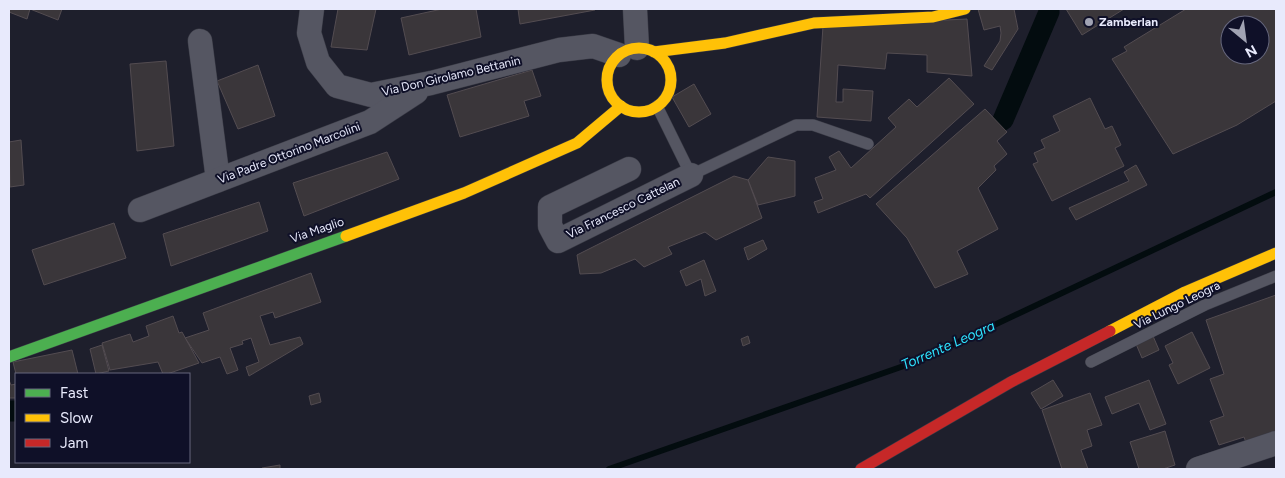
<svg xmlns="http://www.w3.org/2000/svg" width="1285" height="478" viewBox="0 0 1285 478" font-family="Figtree,sans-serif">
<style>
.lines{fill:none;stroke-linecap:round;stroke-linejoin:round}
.stream{stroke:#030c0f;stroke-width:6}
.canal{stroke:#030c0f;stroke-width:21}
.building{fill:#3a363a;stroke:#534c51;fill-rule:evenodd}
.lane-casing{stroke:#3a3b46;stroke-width:12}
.street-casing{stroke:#3a3b46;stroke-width:25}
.fast-casing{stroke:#3a3b46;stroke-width:12}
.slow-casing{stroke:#3a3b46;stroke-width:12}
.jam-casing{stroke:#3a3b46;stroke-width:12}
.lane{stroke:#555662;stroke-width:11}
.street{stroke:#555662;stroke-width:24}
.fast{stroke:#4caf50;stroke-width:11}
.slow{stroke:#ffc107;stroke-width:11}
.jam{stroke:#c62828;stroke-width:11}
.poi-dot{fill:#a1a3b3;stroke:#0f1028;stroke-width:2}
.labels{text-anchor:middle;stroke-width:4;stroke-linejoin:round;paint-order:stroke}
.poi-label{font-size:12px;font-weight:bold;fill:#e8eafc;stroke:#0f1028;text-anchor:start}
.street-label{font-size:12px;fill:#e8eafc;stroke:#0f1028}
.water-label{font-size:14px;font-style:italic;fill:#2ee5ff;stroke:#0f1028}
</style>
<rect width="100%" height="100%" fill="#1e1f2c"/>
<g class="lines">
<path class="stream" d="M609 469 918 361 1276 192"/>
<g class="canal">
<path d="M1003 120 1049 12"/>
<path d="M9 411H16"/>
</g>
</g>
<g class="building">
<path d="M9 9H62L58 20 30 9 27 19 9 12Z"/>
<path d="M338 9H376L367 50 331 47Z"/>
<path d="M442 9H476L481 37 409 55 401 18Z"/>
<path d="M518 9H594L595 10 520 24Z"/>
<path d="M978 9H1014L1018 29 992 70 984 66 1000 41 1001 33 1000 26 984 30Z"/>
<path d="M1066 9H1124L1082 35Z"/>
<path d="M1186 9H1276V101L1237 125 1173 154 1112 59 1127 51 1124 47ZM1230 25H1260V55H1230Z"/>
<path d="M967 19 972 76 927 72V55L887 53 885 69 838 65 836 102H843V89L873 91 871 121 817 117 823 26Z"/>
<path d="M166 61 174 146 137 151 130 64Z"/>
<path d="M258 65 275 116 238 129 217 81Z"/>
<path d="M532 70 541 96 524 101 529 116 460 137 447 95Z"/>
<path d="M949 78 974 104 870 198 866 194 818 213 814 202 823 199 815 178 836 170 829 157 839 151 851 168 896 127 888 118 909 99 917 107Z"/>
<path d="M694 84 711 114 689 127 672 97Z"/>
<path d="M1090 98 1105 129 1112 126 1121 145 1115 148 1124 166 1052 201 1033 164 1038 162 1034 153 1045 148 1041 140 1060 131 1053 116Z"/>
<path d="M985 109 1007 132 997 141 1007 154 994 166 996 170 978 188 998 229 957 251 968 274 935 288 907 238 876 204Z"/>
<path d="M21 140 24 185 10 187 9 142Z"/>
<path d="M387 152 399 179 304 216 293 183Z"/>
<path d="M768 157 795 161V196L758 205 748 180Z"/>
<path d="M1136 165 1147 185 1076 220 1069 208 1129 181 1124 172Z"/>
<path d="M734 176 748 180 762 218 716 240 705 232 668 247 672 254 644 267 635 259 601 273 580 274 577 255Z"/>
<path d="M259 202 268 231 171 266 163 234Z"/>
<path d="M114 223 126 258 44 285 32 250Z"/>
<path d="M763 240 767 249 748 260 744 248Z"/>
<path d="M704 260 716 291 705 296 701 279 686 286 680 271Z"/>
<path d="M311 273 321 302 275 318 273 312 260 316 270 345 300 337 303 344 249 376 246 367 259 362 251 338 242 341 243 344 230 348 238 370 227 374 220 357 202 363 185 338 209 330 203 313Z"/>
<path d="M1276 295V435L1247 445 1244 437 1219 445 1210 421 1224 416 1210 379 1224 374 1206 320Z"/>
<path d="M173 316 179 333 182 332 199 363 167 374H163L158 362 110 370 102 343 130 334 133 342 149 336 146 326Z"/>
<path d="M1192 332 1210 368 1178 384 1169 365 1173 363 1165 346Z"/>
<path d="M748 336 750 343 743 346 741 339Z"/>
<path d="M1153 336 1159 350 1142 358 1136 344Z"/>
<path d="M102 345 109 371 96 374 90 349Z"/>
<path d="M72 350 78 374H16L13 362Z"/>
<path d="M9 380 11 385 16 384V398H9Z"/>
<path d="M1053 380 1063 396 1041 409 1031 393Z"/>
<path d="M1149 380 1166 424 1150 430 1139 403 1112 414 1105 397Z"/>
<path d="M319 393 321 402 311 405 309 396Z"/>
<path d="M1090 393 1102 425 1087 430 1092 446 1081 450 1088 469H1062L1042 410Z"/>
<path d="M1165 431 1175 465 1163 469H1139L1130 442Z"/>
<path d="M280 465V469H262V468Z"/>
</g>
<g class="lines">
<g class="lane-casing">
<g id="lane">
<path d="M657 106 691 175 796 125H813L868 144"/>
<path d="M1091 362 1205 305 1276 276"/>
</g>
</g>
<g class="street-casing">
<g id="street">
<path d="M312 9 309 33 318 62 337 86 371 95 431 83 559 50 593 46 619 55"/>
<path d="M635 9 637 48"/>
<path d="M200 41 218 180"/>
<path d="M629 169 550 207V226L558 241 691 175"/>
<path d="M140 210 370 122 416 92"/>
<path d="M1198 469 1276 443"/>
</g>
</g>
<g class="fast-casing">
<path id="fast" d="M9 357 346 236"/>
</g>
<g class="slow-casing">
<g id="slow">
<circle cx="639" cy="80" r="32"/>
<path d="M654 52 725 43 814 23 933 17 965 9"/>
<path d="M346 236 464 193 577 143 621 106"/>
<path d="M1110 331 1185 292 1276 253"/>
</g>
</g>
<g class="jam-casing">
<path id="jam" d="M861 469 1011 382 1110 331"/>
</g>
<use href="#lane" class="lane"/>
<use href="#street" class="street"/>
<use href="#fast" class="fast"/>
<use href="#slow" class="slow"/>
<use href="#jam" class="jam"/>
</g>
<circle class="poi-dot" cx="1089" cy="22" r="5"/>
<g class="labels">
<g class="poi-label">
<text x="1099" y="26">Zamberlan</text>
</g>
<g class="street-label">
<text transform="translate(451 76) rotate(-13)" y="4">Via Don Girolamo Bettanin</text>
<text transform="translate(289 153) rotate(-21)" y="4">Via Padre Ottorino Marcolini</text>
<text transform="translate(623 208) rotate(-26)" y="4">Via Francesco Cattelan</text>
<text transform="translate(317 230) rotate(-19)" y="4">Via Maglio</text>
<text transform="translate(1177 305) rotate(-26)" y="4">Via Lungo Leogra</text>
</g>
<g class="water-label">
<text transform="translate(948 345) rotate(-24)" y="5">Torrente Leogra</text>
</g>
</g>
<rect width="1285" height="478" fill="none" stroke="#e8eafc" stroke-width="20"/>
<rect x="15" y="373" width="175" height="90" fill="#0f1028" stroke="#66677d"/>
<rect x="25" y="389" width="25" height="8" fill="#4caf50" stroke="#66677d"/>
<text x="60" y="398" font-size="15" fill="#e8eafc">Fast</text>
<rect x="25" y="414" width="25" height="8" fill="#ffc107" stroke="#66677d"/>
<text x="60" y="423" font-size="15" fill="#e8eafc">Slow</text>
<rect x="25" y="439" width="25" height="8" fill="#c62828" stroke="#66677d"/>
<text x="60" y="448" font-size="15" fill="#e8eafc">Jam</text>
<g transform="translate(1245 40) rotate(151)"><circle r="24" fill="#0f1028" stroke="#66677d"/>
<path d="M0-4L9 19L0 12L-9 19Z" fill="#a1a3b3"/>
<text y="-8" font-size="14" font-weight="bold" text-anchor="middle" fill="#e8eafc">N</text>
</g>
</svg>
